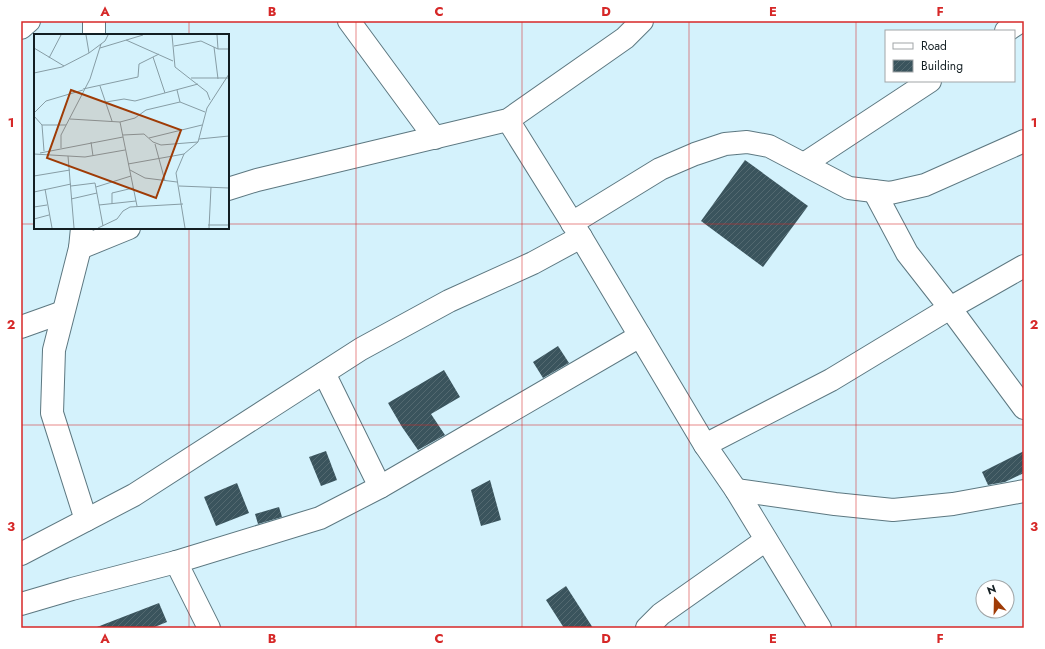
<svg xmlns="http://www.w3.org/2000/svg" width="1045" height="649" viewBox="0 0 1045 649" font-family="Jost,sans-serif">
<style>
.building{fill:url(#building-hatch)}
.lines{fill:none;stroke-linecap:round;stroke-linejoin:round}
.minor-casing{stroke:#5d7881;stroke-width:24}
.minor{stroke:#fff;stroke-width:22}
.grid{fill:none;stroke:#d62828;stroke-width:1;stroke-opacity:0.55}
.inset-road{fill:none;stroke:#879da5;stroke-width:1}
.view{fill:#9f3b06;fill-opacity:0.15;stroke:#9f3b06;stroke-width:2}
.inset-edge{fill:none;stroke:#131e22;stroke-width:2}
.neatline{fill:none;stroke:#d62828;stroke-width:1.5}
.grid-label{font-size:13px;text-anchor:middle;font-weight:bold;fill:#d62828}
</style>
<defs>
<pattern id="building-hatch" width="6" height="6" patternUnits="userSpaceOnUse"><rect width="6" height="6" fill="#3a545d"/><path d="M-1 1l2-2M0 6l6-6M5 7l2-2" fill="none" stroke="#536970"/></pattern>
</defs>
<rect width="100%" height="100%" fill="#d4f2fc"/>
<g class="building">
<path d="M745 160 808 206 763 267 701 221Z"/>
<path d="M558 346 569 363 543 378 533 362Z"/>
<path d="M444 370 460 397 431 414 445 435 418 450 402 427 388 403Z"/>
<path d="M326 451 337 480 321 486 309 457Z"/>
<path d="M1024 451V473L1005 482 988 485 982 472Z"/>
<path d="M490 480 501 520 481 526 471 490Z"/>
<path d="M237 483 249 513 216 526 204 497Z"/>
<path d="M279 507 282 517 258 524 255 514Z"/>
<path d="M566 586 593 628H564L546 600Z"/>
<path d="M159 603 167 622 152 628H98L97 627Z"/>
</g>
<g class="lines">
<g class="minor-casing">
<g id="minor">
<path d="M349 21 435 138"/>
<path d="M21 28 29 21"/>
<path d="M1006 31 1021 21"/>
<path d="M94 35V21"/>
<path d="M508 120 581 237 705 445 736 490 820 628"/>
<path d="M804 164 930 81"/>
<path d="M228 189 257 180 508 120 625 38 642 21"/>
<path d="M874 191 907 253 950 308 1024 408"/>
<path d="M572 223 660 169 695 154 725 144 747 142 769 146 849 188 890 193 925 185 1024 141"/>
<path d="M82 228 80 248 54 350 52 413 86 520"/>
<path d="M80 248 129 228"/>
<path d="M21 327 63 312"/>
<path d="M324 373 380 487"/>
<path d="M705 445 831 380 950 308 1024 266"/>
<path d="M736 490 835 504 893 510 953 504 1024 491"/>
<path d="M21 554 134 495 361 349 449 301 533 263 581 237"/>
<path d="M176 562 209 628"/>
<path d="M21 604 72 589 176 562 320 518 380 487 640 336"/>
<path d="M647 628 661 614 766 540"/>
</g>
</g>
<use href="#minor" class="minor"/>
</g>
<path class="grid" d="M189 21V35M356 21V628M522 21V628M689 21V628M856 21V628M21 224H35M228 224H1024M189 228V628M21 425H1024"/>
<g transform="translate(34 34)">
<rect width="195" height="195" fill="#d4f2fc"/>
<path class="inset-road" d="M52 1 55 19M138 1 141 33 173 58 176 66M183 1 184 15M92 6 139 27M140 12 167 7 184 15H195M180 13 184 45M0 14 30 32M66 14 109 1M119 23 131 59M15 24 27 1M0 39 28 33 55 19 71 7 74 1M157 44H195M66 52 78 87M49 55 104 43 105 30 125 20M143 56 146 68M72 68 90 65 101 67 164 50M0 79 12 67 49 56M0 82 8 91 10 117M36 85 86 88 101 84 112 76 146 68 171 78M86 88 103 172M8 91H32M89 101 110 100 119 108 127 111 164 108M115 104 168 91M165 105 195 102M57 108 59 122M121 110 131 147M27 114V101L56 45 67 10M6 119 89 103M0 120 51 123 91 116M34 122 40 194M94 130 150 120M96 136 111 144 143 148M0 142 36 136M37 152 61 149 69 192M145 152 195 154M62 153 97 142M11 155 18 194M0 158 37 150M37 165 63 159M78 170V159L99 154M65 171 102 167M0 173 13 171M0 185 15 181M174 191H195M64 194 83 185 89 177 96 173 149 170M151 194 142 139 150 120 164 108 173 74 195 40M175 194 177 153"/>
<path class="view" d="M37 56 147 96 122 164 13 124Z"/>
<rect width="195" height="195" class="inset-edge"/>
</g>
<rect width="1045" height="649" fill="none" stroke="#ffffff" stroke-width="44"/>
<rect x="885" y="30" width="130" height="52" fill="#ffffff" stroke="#a1a5a7"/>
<rect x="893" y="43" width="20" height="6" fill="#ffffff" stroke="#a1a5a7"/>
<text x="921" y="50" font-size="12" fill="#131e22">Road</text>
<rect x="893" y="60" width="20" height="12" fill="url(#building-hatch)" stroke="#a1a5a7"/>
<text x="921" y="70" font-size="12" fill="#131e22">Building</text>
<g transform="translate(995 599) rotate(340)"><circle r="19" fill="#ffffff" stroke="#a1a5a7"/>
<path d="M0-3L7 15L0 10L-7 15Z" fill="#9f3b06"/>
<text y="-6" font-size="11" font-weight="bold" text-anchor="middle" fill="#131e22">N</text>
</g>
<rect x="22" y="22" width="1001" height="605" class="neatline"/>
<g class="grid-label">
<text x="105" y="16">A</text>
<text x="272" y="16">B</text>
<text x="439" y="16">C</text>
<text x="606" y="16">D</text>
<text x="773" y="16">E</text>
<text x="940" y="16">F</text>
<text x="11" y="127">1</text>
<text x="1034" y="127">1</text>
<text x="11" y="329">2</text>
<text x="1034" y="329">2</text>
<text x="11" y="531">3</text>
<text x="1034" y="531">3</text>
<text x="105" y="643">A</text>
<text x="272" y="643">B</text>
<text x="439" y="643">C</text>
<text x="606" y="643">D</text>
<text x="773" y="643">E</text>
<text x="940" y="643">F</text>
</g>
</svg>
